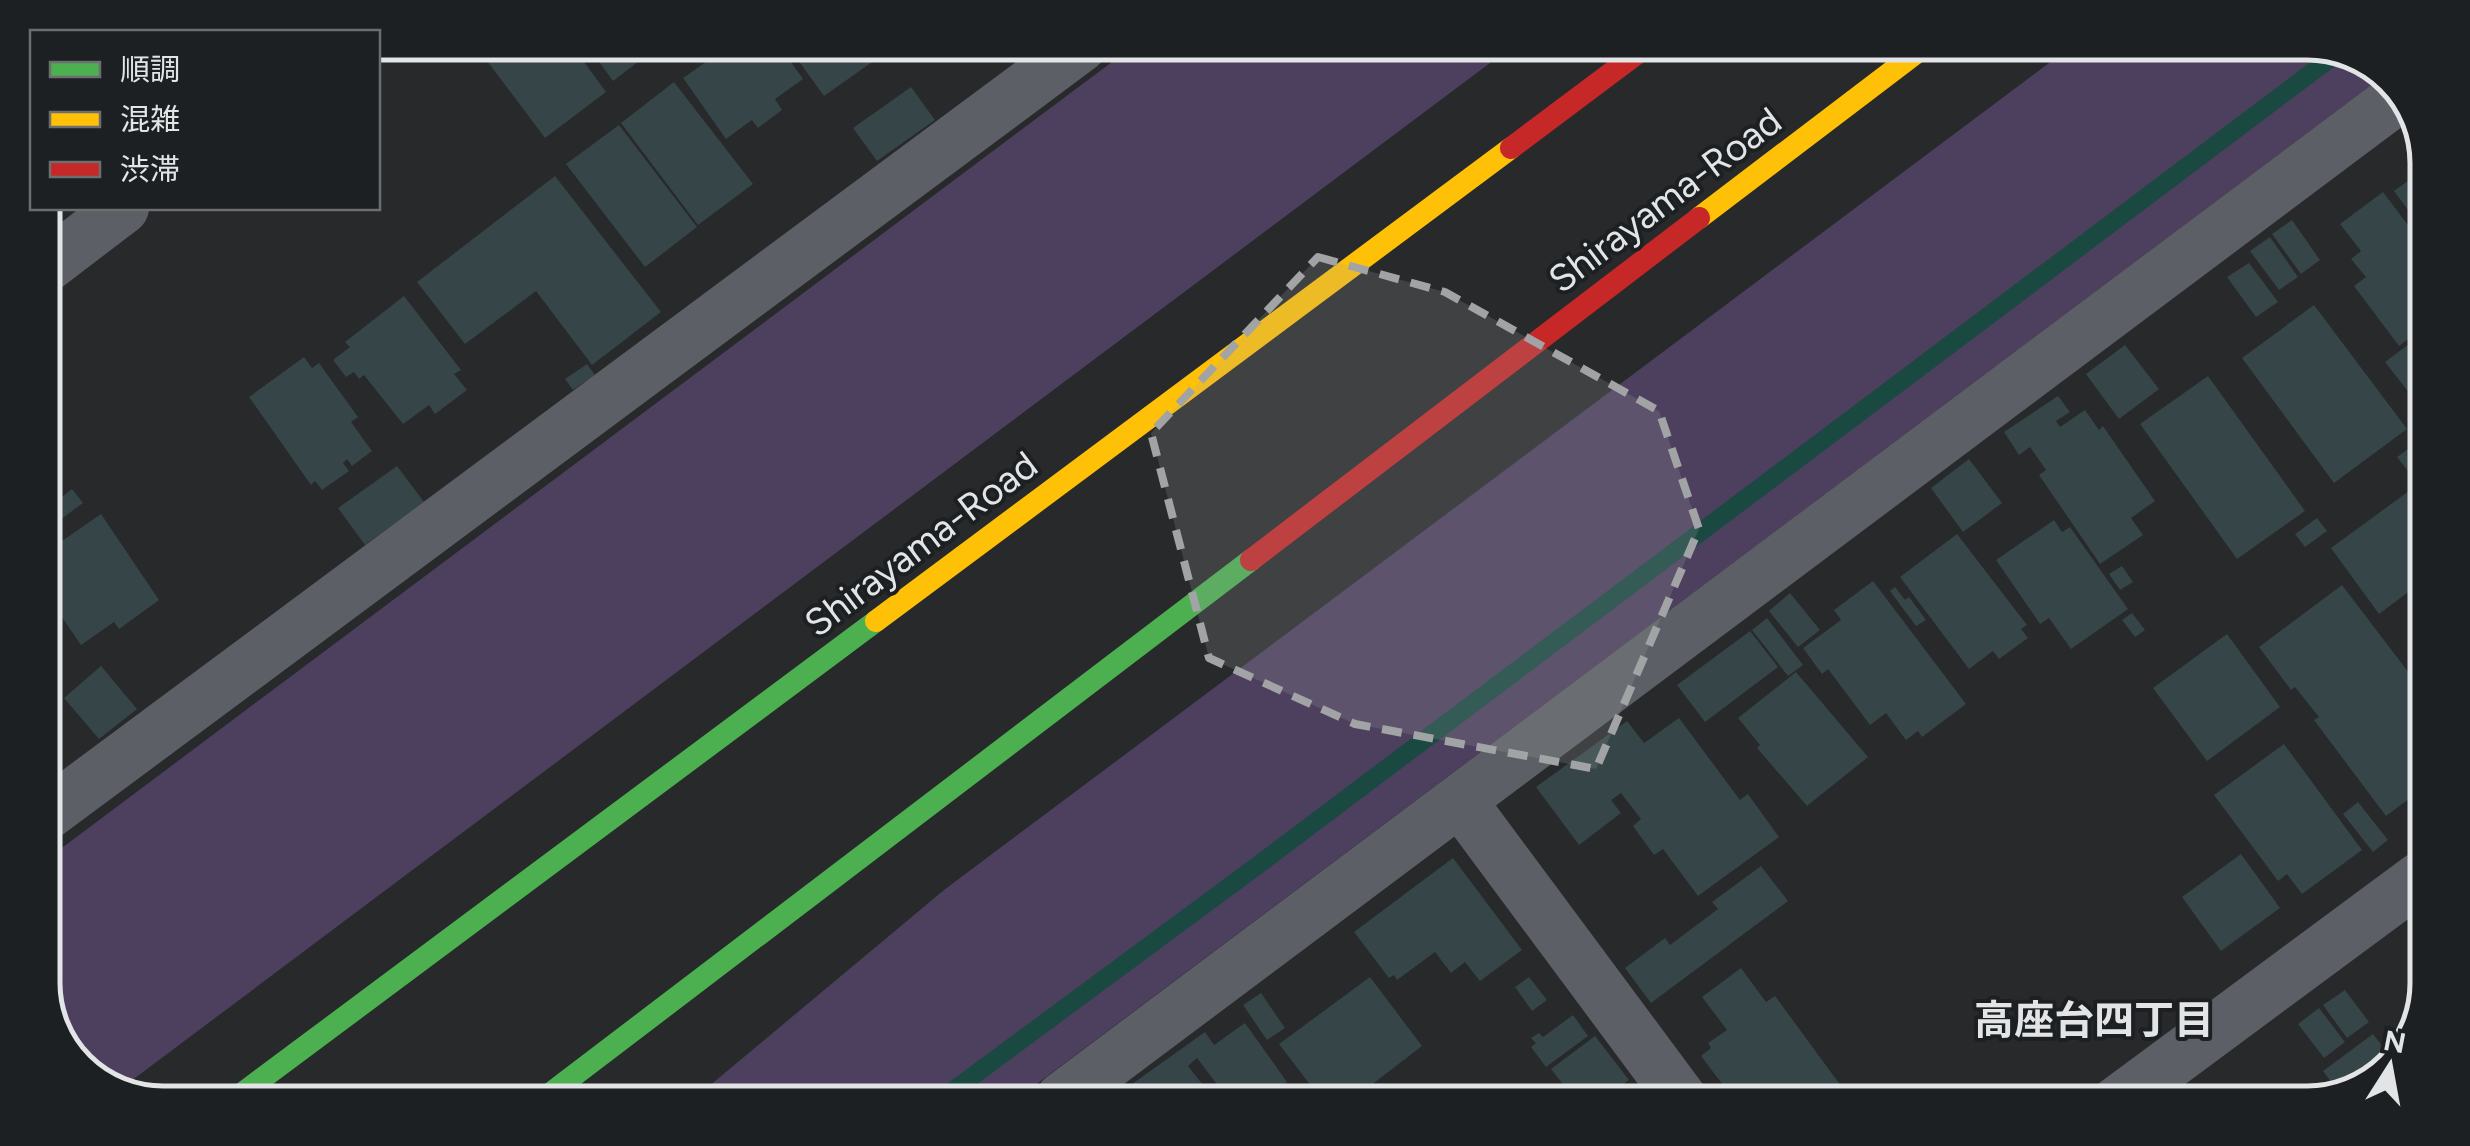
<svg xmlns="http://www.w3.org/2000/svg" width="2470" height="1146" viewBox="0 0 2470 1146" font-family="Figtree,'Noto Sans JP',sans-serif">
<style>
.green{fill:#4d3f5e}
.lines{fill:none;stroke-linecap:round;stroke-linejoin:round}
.stream{stroke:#1a4941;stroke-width:18}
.building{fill:#354548;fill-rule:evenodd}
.street{stroke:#5d5f66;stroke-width:52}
.fast{stroke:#4caf50;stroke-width:22}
.slow{stroke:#ffc107;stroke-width:22}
.jam{stroke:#c62828;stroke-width:22}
.marked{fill:#a1a3a5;fill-opacity:0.2;stroke:#a1a3a5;stroke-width:8;stroke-dasharray:20 12;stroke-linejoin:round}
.labels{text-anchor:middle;stroke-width:8;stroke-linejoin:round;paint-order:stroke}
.street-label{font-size:38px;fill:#e2e4e6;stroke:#1d2022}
.neighbourhood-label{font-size:40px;font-weight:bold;fill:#e2e4e6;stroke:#1d2022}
.rim{fill:none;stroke:#e2e4e6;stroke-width:5}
</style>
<rect width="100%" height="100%" fill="#27292b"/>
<g class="green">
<path d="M1132 47 1510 48 115 1093 63 1051 43 992V862Z"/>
<path d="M2065 51 2354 52 2384 76 1018 1098 696 1097 944 890Z"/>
</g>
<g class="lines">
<path class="stream" d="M943 1098 1250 871 2339 52"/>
</g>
<g class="building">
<path d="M493 44H571L606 92 545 138 481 53Z"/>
<path d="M586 44 660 45 613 81Z"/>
<path d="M730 45H779L803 79 775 99 782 110 758 128 752 120 726 139 683 78Z"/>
<path d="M787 45 895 46 824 96Z"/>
<path d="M674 82 753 184 698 225 621 123Z"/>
<path d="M911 87 935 120 877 161 853 128Z"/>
<path d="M619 125 697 227 645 267 566 164Z"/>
<path d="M2427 167 2426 234 2394 191Z"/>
<path d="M555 176 661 312 592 365 536 291 465 344 417 282Z"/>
<path d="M2383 192 2426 249V301L2419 306 2426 314 2425 327 2399 346 2354 286 2366 277 2351 259 2361 251 2340 224Z"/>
<path d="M2292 220 2320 260 2301 274 2272 234Z"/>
<path d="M2270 237 2298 277 2279 290 2250 251Z"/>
<path d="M2249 263 2278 302 2256 317 2227 277Z"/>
<path d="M404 296 461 370 454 374 467 390 435 414 429 405 403 424 364 375 359 379 354 372 346 377 333 360 350 347 345 342Z"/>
<path d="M2314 305 2407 429 2334 483 2242 358Z"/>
<path d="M2425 332V413L2385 362Z"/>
<path d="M2125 345 2159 389 2119 419 2086 374Z"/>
<path d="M304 357 312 368 319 363 358 417 351 422 372 451 352 466 347 459 343 463 349 471 322 490 315 481 311 485 249 397Z"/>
<path d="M587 364 595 375 573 390 565 379Z"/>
<path d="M2208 376 2305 511 2237 559 2140 424Z"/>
<path d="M2058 396 2070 412 2056 421 2060 427 2085 410 2099 430 2103 426 2155 501 2131 518 2143 535 2100 564 2039 475 2046 470 2030 447 2019 455 2004 432Z"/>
<path d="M2418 442 2424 450V458L2408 471 2397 457Z"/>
<path d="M1969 459 2002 503 1963 532 1931 488Z"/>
<path d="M397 466 424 502 365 545 338 508Z"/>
<path d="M2424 480 2423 605 2411 590 2379 614 2331 548Z"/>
<path d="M72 489 83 503 60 520 49 507Z"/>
<path d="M101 514 159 600 119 629 114 622 81 645 43 590V554Z"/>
<path d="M2317 518 2327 531 2305 547 2295 534Z"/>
<path d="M2054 520 2062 532 2070 527 2128 609 2071 649 2049 618 2040 624 1996 560Z"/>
<path d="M1957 534 2027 625 2021 629 2028 638 1999 659 1993 651 1969 669 1900 577Z"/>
<path d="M2122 566 2133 582 2120 590 2109 574Z"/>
<path d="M1873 581 1966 704 1922 737 1918 731 1906 740 1886 713 1870 725 1828 669 1822 674 1803 648 1841 620 1834 610Z"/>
<path d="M2342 585 2422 690 2421 790 2386 816 2314 720 2319 717 2295 687 2291 690 2259 647Z"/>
<path d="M1895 587 1905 600 1909 597 1926 620 1916 626 1890 591Z"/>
<path d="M1790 593 1820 630 1798 647 1769 611Z"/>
<path d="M2132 613 2145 630 2135 637 2122 620Z"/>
<path d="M1767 618 1803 665 1788 676 1752 630Z"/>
<path d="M1750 631 1778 667 1705 722 1677 685Z"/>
<path d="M2227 634 2280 707 2207 761 2153 688Z"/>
<path d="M101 666 137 709 99 739 64 698Z"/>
<path d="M1796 672 1868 757 1807 806 1757 748 1760 745 1738 718Z"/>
<path d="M1679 718 1740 800 1748 794 1779 837 1698 896 1663 849 1654 855 1633 826 1641 819 1621 793 1611 800 1621 813 1579 845 1536 787 1627 721 1644 743Z"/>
<path d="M2284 744 2362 850 2302 894 2287 874 2278 881 2214 795Z"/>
<path d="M2358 802 2388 840 2373 852 2343 814Z"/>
<path d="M2241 854 2280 908 2221 951 2182 897Z"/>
<path d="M1453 858 1522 950 1480 981 1465 962 1451 973 1435 952 1397 980 1394 975 1389 978 1354 932Z"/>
<path d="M1761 866 1788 901 1651 1003 1625 968 1665 938 1670 945 1718 909 1712 902Z"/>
<path d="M1741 968 1766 1002 1775 996 1844 1090 1827 1101H1750L1747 1097 1735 1101 1701 1056 1711 1048 1708 1043 1727 1030 1702 997Z"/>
<path d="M1370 977 1422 1046 1370 1086 1380 1100 1321 1099 1279 1044Z"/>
<path d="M1529 977 1547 1000 1532 1011 1515 987Z"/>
<path d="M2345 990 2369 1022 2347 1038 2323 1005Z"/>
<path d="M1261 993 1285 1028 1267 1040 1243 1005Z"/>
<path d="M2319 1008 2345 1042 2324 1058 2298 1024Z"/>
<path d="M1573 1015 1588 1036 1546 1067 1531 1047 1536 1043 1531 1038 1539 1033 1543 1037Z"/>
<path d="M1245 1023 1287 1082 1274 1091 1280 1099H1143L1132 1084 1205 1032 1214 1045ZM1197 1058 1216 1083 1207 1090 1188 1066Z"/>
<path d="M2373 1034 2393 1060 2374 1084 2340 1094 2323 1071Z"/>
<path d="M1595 1036 1629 1080 1602 1100H1575L1551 1069Z"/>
</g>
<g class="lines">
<g class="street">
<path d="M43 269 123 208"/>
<path d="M1461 802 1683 1101"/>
<path d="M43 817 1081 46"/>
<path d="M1062 1098 2404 93"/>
<path d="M2116 1103 2420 878"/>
</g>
<g class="fast">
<path d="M240 1095 876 621"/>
<path d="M547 1096 1251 560"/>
</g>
<g class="slow">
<path d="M1699 218 1920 50"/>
<path d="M876 621 1511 148"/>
</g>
<g class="jam">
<path d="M1511 148 1643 49"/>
<path d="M1251 560 1699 218"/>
</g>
</g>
<path class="marked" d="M1318 257 1445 292 1659 411 1699 529 1596 769 1355 724 1209 658 1151 433Z"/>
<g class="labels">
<g class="street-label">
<text transform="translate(1665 200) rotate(-37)" y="13">Shirayama-Road</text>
<text transform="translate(921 544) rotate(-37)" y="13">Shirayama-Road</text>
</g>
<g class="neighbourhood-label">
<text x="2094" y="1034">高座台四丁目</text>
</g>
</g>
<path d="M0 0H2470V1146H0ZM163 60H2307A103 103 0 0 1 2410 163V983A103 103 0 0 1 2307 1086H163A103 103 0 0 1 60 983V163A103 103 0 0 1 163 60Z" fill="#1d2022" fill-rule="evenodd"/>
<path class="rim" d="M163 60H2307A103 103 0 0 1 2410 163V983A103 103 0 0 1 2307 1086H163A103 103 0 0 1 60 983V163A103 103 0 0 1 163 60Z"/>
<rect x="30" y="30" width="350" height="180" fill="#1d2022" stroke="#6c6e70" stroke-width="2.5"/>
<rect x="50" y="62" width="50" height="15" fill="#4caf50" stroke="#6c6e70" stroke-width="2.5"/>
<text x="120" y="80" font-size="30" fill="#e2e4e6">順調</text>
<rect x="50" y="112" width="50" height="15" fill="#ffc107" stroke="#6c6e70" stroke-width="2.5"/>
<text x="120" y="130" font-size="30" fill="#e2e4e6">混雑</text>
<rect x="50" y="162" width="50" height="15" fill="#c62828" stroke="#6c6e70" stroke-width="2.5"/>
<text x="120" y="180" font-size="30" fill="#e2e4e6">渋滞</text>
<g transform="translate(2390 1066) rotate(11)" stroke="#1d2022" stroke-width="8" paint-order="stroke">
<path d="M0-8L18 38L0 25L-18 38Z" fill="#e2e4e6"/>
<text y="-15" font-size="28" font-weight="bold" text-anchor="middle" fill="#e2e4e6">N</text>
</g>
</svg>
